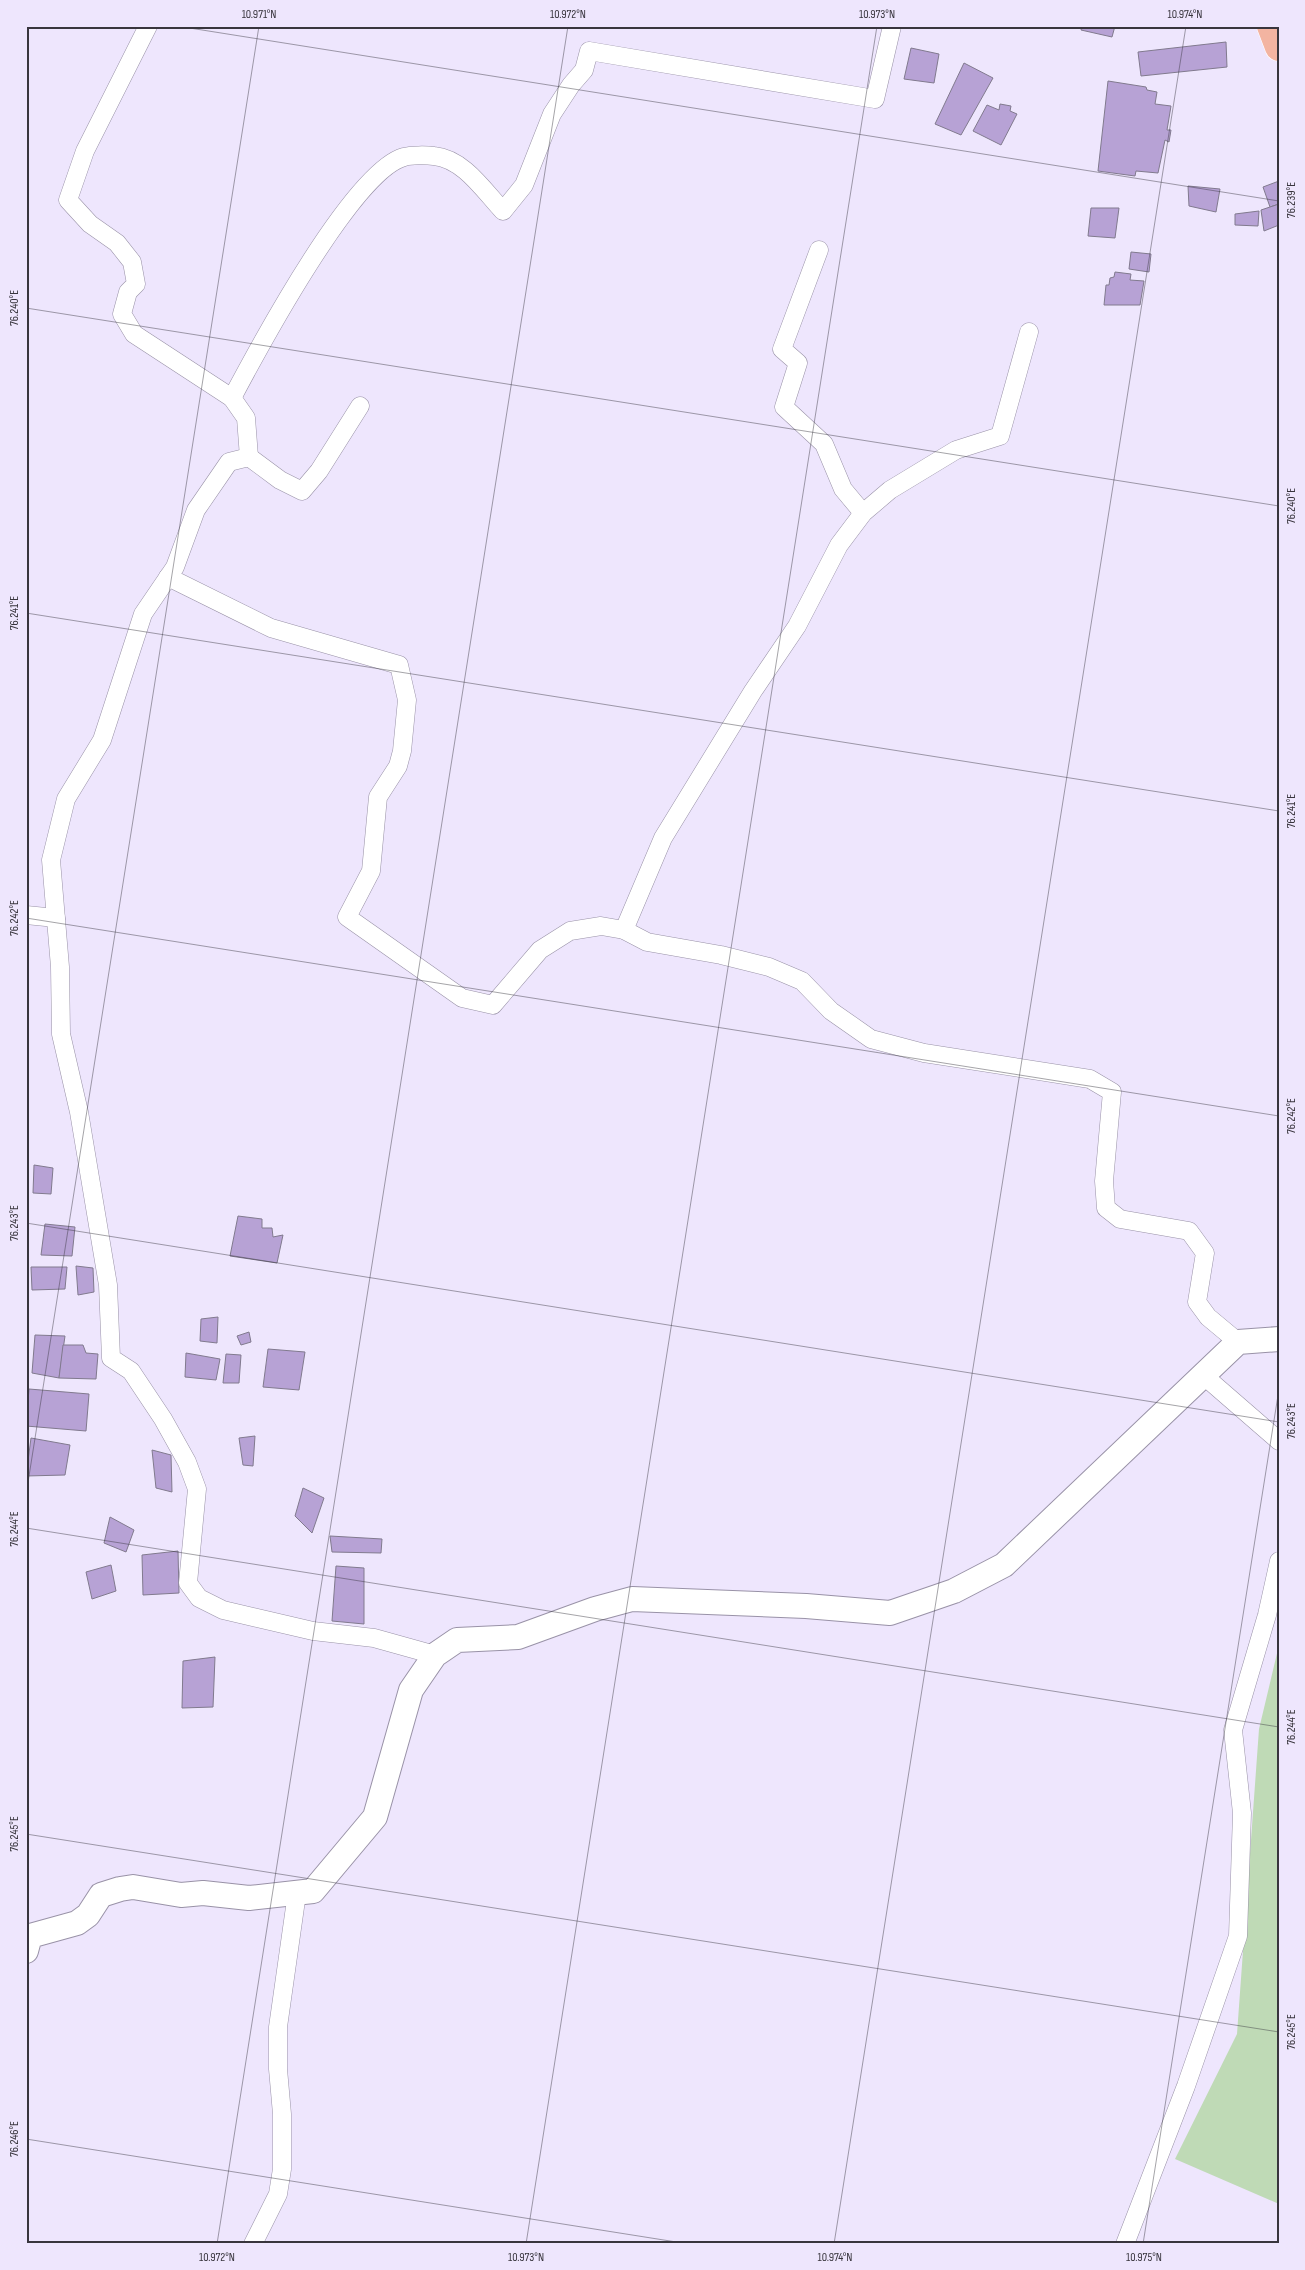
<svg xmlns="http://www.w3.org/2000/svg" width="1305" height="2270" viewBox="0 0 1305 2270" font-family="'Sofia Sans Condensed',sans-serif">
<style>
.green{fill:#bfdab6}
.building{fill:#b7a2d5;stroke:#817a8e}
.lines{fill:none;stroke-linecap:round;stroke-linejoin:round}
.street-casing{stroke:#9992a7;stroke-width:19}
.secondary-casing{stroke:#9992a7;stroke-width:26}
.highway-casing{stroke:#fff;stroke-width:29}
.street{stroke:#fff;stroke-width:18}
.secondary{stroke:#fff;stroke-width:24}
.highway{stroke:#f3b4a1;stroke-width:28}
.ticks{fill:none;stroke:#38353d;stroke-width:1;stroke-opacity:0.45}
.neatline{fill:none;stroke:#38353d;stroke-width:2}
.ticks-label{font-size:12px;text-anchor:middle;fill:#38353d}
</style>
<rect width="100%" height="100%" fill="#eee6fd"/>
<path class="green" d="M1279 1645V2204L1175 2159 1237 2034 1259 1729Z"/>
<g class="building">
<path d="M1082 26H1115L1112 37 1081 30Z"/>
<path d="M1226 42 1227 67 1141 76 1138 52Z"/>
<path d="M911 48 939 54 934 83 904 79Z"/>
<path d="M964 63 993 78 961 135 935 124Z"/>
<path d="M1108 81 1146 87 1147 90 1157 92 1155 104 1171 106 1167 130H1171L1169 142 1165 140 1158 173 1136 171 1135 176 1098 171Z"/>
<path d="M1000 104 1011 106 1010 111 1017 114 1001 145 973 131 987 105 999 110Z"/>
<path d="M1279 181V204L1270 207 1263 187Z"/>
<path d="M1188 186 1220 189 1216 212 1189 206Z"/>
<path d="M1279 204V225L1264 231 1261 210Z"/>
<path d="M1091 208H1119L1115 238 1088 236Z"/>
<path d="M1259 211 1258 226 1235 225V214Z"/>
<path d="M1131 252 1151 254 1149 272 1129 269Z"/>
<path d="M1115 272 1131 274 1130 280 1144 281 1140 305H1104L1106 285H1109L1110 278 1114 277Z"/>
<path d="M34 1165 53 1168 51 1194 33 1193Z"/>
<path d="M238 1216 262 1219V1228H272L273 1237 283 1235 277 1263 230 1256Z"/>
<path d="M45 1224 75 1227 72 1256 41 1255Z"/>
<path d="M76 1266 93 1268 94 1292 78 1295Z"/>
<path d="M31 1267H67L65 1289 32 1290Z"/>
<path d="M218 1317 217 1343 200 1341 201 1319Z"/>
<path d="M249 1332 251 1342 241 1345 237 1336Z"/>
<path d="M35 1335 65 1336 59 1378 32 1373Z"/>
<path d="M63 1345H83L86 1353 98 1354 96 1379 59 1378Z"/>
<path d="M268 1349 305 1352 299 1390 263 1387Z"/>
<path d="M186 1353 220 1359 216 1380 185 1377Z"/>
<path d="M226 1354 241 1355 239 1383H223Z"/>
<path d="M29 1389 89 1394 86 1431 26 1426Z"/>
<path d="M255 1436 253 1466 243 1465 239 1438Z"/>
<path d="M31 1438 70 1445 65 1475 26 1476Z"/>
<path d="M152 1450 171 1455 172 1492 156 1488Z"/>
<path d="M303 1488 324 1498 312 1533 295 1516Z"/>
<path d="M110 1517 134 1530 126 1552 104 1543Z"/>
<path d="M330 1536 382 1539 381 1553 332 1552Z"/>
<path d="M178 1551 179 1593 143 1595 142 1555Z"/>
<path d="M111 1565 116 1591 92 1599 86 1572Z"/>
<path d="M336 1566 364 1568V1624L332 1621Z"/>
<path d="M215 1657 213 1707 182 1708 183 1661Z"/>
</g>
<g class="lines">
<g class="street-casing">
<g id="street">
<path d="M148 26 85 151 68 200 90 224 117 243 132 262 136 284 128 292 122 314 134 334 232 398 246 418 249 457"/>
<path d="M819 250 782 349 798 363 784 407 824 444 843 489 863 513"/>
<path d="M232 398C258 349 353 171 404 157 411 155 426 155 434 156 464 159 484 191 503 211L524 185 552 114 571 85 584 70 589 51 875 99 892 26"/>
<path d="M360 406 319 471 302 491 280 480 249 457 229 462 196 510 175 567 143 614 102 740 66 799 51 860 60 967 61 1034 79 1112 108 1285 111 1358 131 1371 163 1419 187 1462 197 1489 188 1583 199 1598 223 1610 313 1631 374 1638 435 1655"/>
<path d="M168 577 271 628 399 665 407 700 402 751 398 766 378 797 371 871 347 917 462 998 493 1005 540 950 570 931 601 926 624 930 647 942 721 955 769 967 802 981 831 1011 871 1039 924 1053 1090 1079 1112 1092 1104 1181 1106 1208 1120 1219 1189 1231 1205 1253 1197 1302 1208 1317 1238 1342"/>
<path d="M26 915 56 918"/>
<path d="M624 930 663 838 753 691 797 626 839 545 863 513 890 490 956 450 1000 436 1029 332"/>
<path d="M1203 1375 1279 1441"/>
<path d="M253 2244 278 2194 282 2169V2114L278 2069V2027L297 1893"/>
<path d="M1125 2244 1186 2086 1238 1936 1242 1813 1233 1730 1267 1615 1279 1561"/>
</g>
</g>
<g class="secondary-casing">
<path id="secondary" d="M26 1951 30 1936 77 1923 88 1915 101 1895 120 1889 133 1887 181 1895 203 1893 249 1898 313 1891 375 1817 411 1690 435 1655 457 1640 518 1637 595 1609 632 1599 806 1606 890 1613 954 1591 1004 1565 1238 1342 1279 1339"/>
</g>
<g class="highway-casing">
<path id="highway" d="M1271 26 1279 47"/>
</g>
<use href="#street" class="street"/>
<use href="#secondary" class="secondary"/>
<use href="#highway" class="highway"/>
</g>
<path class="ticks" d="M177 26 1279 201M26 308 1279 506M26 613 1279 811M26 918 1279 1116M26 1223 1279 1422M26 1495 259 26M26 1528 1279 1727M26 1834 1279 2032M26 2139 689 2244M217 2244 568 26M526 2244 877 26M834 2244 1186 26M1143 2244 1279 1389"/>
<rect width="1305" height="2270" fill="none" stroke="#eee6fd" stroke-width="55"/>
<rect x="28" y="28" width="1250" height="2214" class="neatline"/>
<g class="ticks-label">
<text x="259" y="18">10.971°N</text>
<text x="568" y="18">10.972°N</text>
<text x="877" y="18">10.973°N</text>
<text x="1185" y="18">10.974°N</text>
<text transform="translate(1291 200) rotate(-90)" y="4">76.239°E</text>
<text transform="translate(14 308) rotate(-90)" y="4">76.240°E</text>
<text transform="translate(1291 506) rotate(-90)" y="4">76.240°E</text>
<text transform="translate(14 613) rotate(-90)" y="4">76.241°E</text>
<text transform="translate(1291 811) rotate(-90)" y="4">76.241°E</text>
<text transform="translate(14 918) rotate(-90)" y="4">76.242°E</text>
<text transform="translate(1291 1116) rotate(-90)" y="4">76.242°E</text>
<text transform="translate(14 1223) rotate(-90)" y="4">76.243°E</text>
<text transform="translate(1291 1421) rotate(-90)" y="4">76.243°E</text>
<text transform="translate(14 1529) rotate(-90)" y="4">76.244°E</text>
<text transform="translate(1291 1727) rotate(-90)" y="4">76.244°E</text>
<text transform="translate(14 1834) rotate(-90)" y="4">76.245°E</text>
<text transform="translate(1291 2032) rotate(-90)" y="4">76.245°E</text>
<text transform="translate(14 2139) rotate(-90)" y="4">76.246°E</text>
<text x="217" y="2261">10.972°N</text>
<text x="526" y="2261">10.973°N</text>
<text x="835" y="2261">10.974°N</text>
<text x="1144" y="2261">10.975°N</text>
</g>
</svg>
